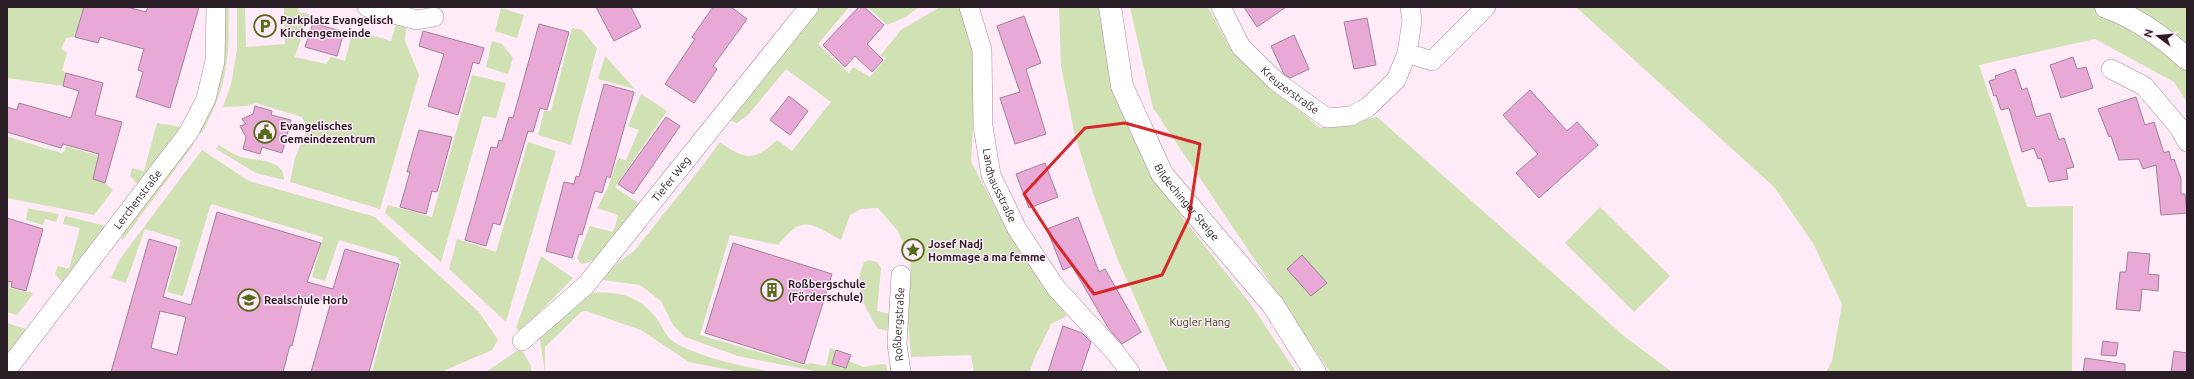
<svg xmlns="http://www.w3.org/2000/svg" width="2194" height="379" viewBox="0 0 2194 379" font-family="Ubuntu,sans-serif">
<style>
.green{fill:#d0e1b4}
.building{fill:#e9a9d6;stroke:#a08297;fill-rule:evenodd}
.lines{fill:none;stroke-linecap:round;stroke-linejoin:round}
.minor-casing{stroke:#a88a9f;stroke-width:20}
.tertiary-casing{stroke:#a88a9f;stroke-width:23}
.primary-casing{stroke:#a88a9f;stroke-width:23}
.minor{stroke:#fff;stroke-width:19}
.tertiary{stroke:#fff;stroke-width:22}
.primary{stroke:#fff;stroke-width:22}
.marked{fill:none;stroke:#d62828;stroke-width:3;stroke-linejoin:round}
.labels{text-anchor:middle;stroke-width:3;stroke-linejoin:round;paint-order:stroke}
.poi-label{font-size:11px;font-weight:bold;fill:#2a1e26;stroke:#ffeaf8;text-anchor:start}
.street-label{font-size:11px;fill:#2a1e26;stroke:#ffeaf8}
.park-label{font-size:11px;fill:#394817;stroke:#ffeaf8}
</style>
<rect width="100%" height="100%" fill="#ffeaf8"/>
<g class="green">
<path d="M7 7H84L75 37 66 38 61 49 67 53 62 70 66 73 63 86 7 78Z"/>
<path d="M226 7H229C228 26 230 47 226 66 223 90 213 112 202 133H199L223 58Z"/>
<path d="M237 7H245L246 47 285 44 284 7H298L299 12 309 14 295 57 326 64 331 57 345 61 353 30 391 41 396 24 406 27 405 41 419 75 380 209 290 182 295 158 307 129 302 117 256 103 247 106 223 107 231 84 237 50Z"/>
<path d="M819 7H849L818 44 849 73 853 67 870 77 886 58 880 56 901 30 940 7H964L968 19 976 72 971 162 1009 233 1067 316 1051 324 1034 359 1030 372H974L971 355 911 357 907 310 911 263 898 231 878 208 861 209 850 215 841 240C812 224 803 213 778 245L730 235 700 335 803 365 810 363 826 366 830 348 836 350 832 364 846 368 849 361 863 367 883 364 886 365 888 372H819L738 356 685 337 673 325 661 301 640 285 596 279 634 251 704 164 720 142C745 160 754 162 777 140L792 151 831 102 786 69 748 115 737 123 726 119Z"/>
<path d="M868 7H919L904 18 887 25Z"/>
<path d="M1059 7H1101L1102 30 1110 75 1144 161 1185 221 1252 306 1296 372H1169L1162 359 1118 260 1094 196 1074 132 1061 66Z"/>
<path d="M1130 7H1208L1232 52 1320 128 1377 117 1625 337 1672 372H1330L1153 108Z"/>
<path d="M1576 7H2187V102L2174 82 2095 39 1979 65 2027 207 2073 206 2072 372H1826L1832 361 1842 304 1813 243 1774 187Z"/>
<path d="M501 8 524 15 517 38 495 31Z"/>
<path d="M572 28 582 30 597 48 571 145 538 135 544 111H551Z"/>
<path d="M492 41 502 44 513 58 508 74 486 67Z"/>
<path d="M605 56 635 89 598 79Z"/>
<path d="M472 75 506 83 496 118 483 116 441 262 385 213 388 205 432 217Z"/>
<path d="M641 94 667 111 615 187 641 205C629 222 603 263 581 264L577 258 590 226 612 232 615 227 618 215 597 208 607 190 618 158 626 160 639 130 628 126Z"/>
<path d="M157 123 182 127 138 185 130 176 132 168 144 171Z"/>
<path d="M9 137 61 153 65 151 66 146 99 156 93 179 105 183 113 190 94 215 7 198V139Z"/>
<path d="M192 141 194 144 122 241 123 231Z"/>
<path d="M528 142 556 151 506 322 449 269 457 239 496 252Z"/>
<path d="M219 145C226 150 233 154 241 157 256 161 285 159 284 180L256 173 216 149Z"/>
<path d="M202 150 249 181 375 217 479 312 498 340 492 350 441 372H372L401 262 397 257 339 240 325 281 312 277 323 237 211 204 183 296 167 292 181 240 145 229 126 283 111 278 120 259Z"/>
<path d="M1600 207 1670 276 1634 312 1565 243Z"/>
<path d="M28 208 31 209 59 214 56 222 45 219 43 225 26 220Z"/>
<path d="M65 216 106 226 63 283 55 274 58 266 69 269 80 228 63 224Z"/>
<path d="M541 256 573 278 520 332 516 328Z"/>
<path d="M869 260 877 262 881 268 877 311 890 314 887 331 877 328C864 303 852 291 864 262Z"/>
<path d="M7 261 15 263 9 288 27 292 30 291 33 294 17 315 7 312Z"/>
<path d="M590 293C620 291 641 296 659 322 663 328 667 338 674 342 698 357 745 367 773 372H739L689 362 641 330 586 311 581 312 545 347V372L539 334Z"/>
<path d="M7 323 26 329 7 354Z"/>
<path d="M521 348 531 366V372H486Z"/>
</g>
<g class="building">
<path d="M84 7H127L146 12 148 7H199L170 108 136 97 143 72 138 70 144 49 100 37 98 43 75 37Z"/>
<path d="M596 7H631L641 27 614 41Z"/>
<path d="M713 7H731L747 19 713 66 717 69 694 103 665 84 695 39 692 37Z"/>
<path d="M859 7H864L884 25 867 44 883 60 872 72 855 56 845 67 823 45Z"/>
<path d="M1244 7H1286L1257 27Z"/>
<path d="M1024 16 1041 63 1026 69 1046 134 1015 144 1000 98 1020 92 997 26Z"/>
<path d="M1367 18 1376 65 1354 69 1344 22Z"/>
<path d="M313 23 344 32 337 56 305 47Z"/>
<path d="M539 24 569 32 547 110 540 108 533 132 528 131 500 225 493 223 486 246 465 240 491 147 497 148 499 140 502 141 509 117 513 118Z"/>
<path d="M423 31 484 48 479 64 473 62 458 115 428 106 444 54 419 46Z"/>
<path d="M1294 35 1309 69 1290 78 1284 74 1271 46Z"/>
<path d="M2073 57 2077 69 2086 67 2093 88 2061 98 2050 65Z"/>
<path d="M2015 69 2022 90 2027 88 2036 117 2050 113 2059 140 2064 138 2074 167 2066 169 2068 179 2049 182 2041 158 2038 159 2034 148 2022 152 2009 108 2001 110 1996 95 1994 96 1989 81 1996 79 1995 76Z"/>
<path d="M66 73 103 83 95 115 122 122 105 183 93 179 99 154 63 144 61 148 7 132V107L17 110 19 103 71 118 79 91 63 86Z"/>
<path d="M604 84 634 92 610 178 607 176 602 193 595 191 582 235 579 234 572 258 546 251 564 182 574 184 576 176 579 177Z"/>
<path d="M1530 90 1567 131 1577 122 1598 145 1539 198 1516 173 1538 154 1503 115Z"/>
<path d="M789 96 808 111 790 135 770 120Z"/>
<path d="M2136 97 2145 125 2154 122 2164 153 2169 151 2171 160 2174 159 2181 179V194H2185L2187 213 2161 215 2156 165 2143 169 2139 159 2119 160 2111 136 2109 137 2098 109Z"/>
<path d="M255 106 272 111 271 115 291 120 282 153 262 147 260 154 243 149 246 137 240 126 246 124 242 119 253 114Z"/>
<path d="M666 117 680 126 633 194 618 184Z"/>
<path d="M419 130 452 137 437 192 432 191 426 214 400 207 410 172H407Z"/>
<path d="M1045 163 1058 197 1029 208 1016 174Z"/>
<path d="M217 212 321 243 307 282 333 289 345 249 399 264 369 372H311L331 302 304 296 292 346 290 345 283 372H111L149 239 177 247 163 297 191 305ZM160 311 186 317 177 355 151 348Z"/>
<path d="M1078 217 1099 272 1105 269 1141 332 1122 344 1109 329 1072 266 1063 270 1047 229Z"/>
<path d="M7 218 43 229 26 291 11 287 12 282 7 281Z"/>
<path d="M733 243 832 274 804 364 705 333Z"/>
<path d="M2128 252 2150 254 2148 274 2159 275 2158 291 2142 289 2140 311 2116 309 2120 272H2126Z"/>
<path d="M1302 255 1327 283 1311 296 1287 269Z"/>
<path d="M1063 326 1082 333 1091 342 1081 372H1048Z"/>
<path d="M2103 341 2118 343 2116 356 2101 355Z"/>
<path d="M836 350 851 355 846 368 832 364Z"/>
<path d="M2174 351 2187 353V372H2171Z"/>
<path d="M2085 358 2125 364V372H2083Z"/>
</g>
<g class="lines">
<g class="minor-casing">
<g id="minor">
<path d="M367 7 417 20 434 17"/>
<path id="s1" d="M969 7 982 50 983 126 991 175 1017 229 1056 288 1115 352 1130 372"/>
<path id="s2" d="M1221 7 1241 47 1277 82 1327 118 1351 116 1368 107 1396 80 1407 53 1412 21 1410 7"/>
<path d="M1407 53 1432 61 1486 7"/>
<path d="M2111 69 2144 86 2179 127 2187 142"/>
<path id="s3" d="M522 341 586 285 809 7"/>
<path id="s4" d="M7 370 189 132 206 99 215 61 216 7"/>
<path id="s5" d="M901 372 897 344 901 275"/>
</g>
</g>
<g class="tertiary-casing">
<g id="tertiary">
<path id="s6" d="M1110 7 1122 86 1162 174 1273 305 1315 372"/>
</g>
</g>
<g class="primary-casing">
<path id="primary" d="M2106 7C2137 18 2163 37 2187 59"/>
</g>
<use href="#minor" class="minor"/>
<use href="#tertiary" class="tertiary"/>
<use href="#primary" class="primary"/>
</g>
<path class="marked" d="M1125 123 1200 144 1189 218 1162 275 1094 294 1053 239 1024 194 1085 128Z"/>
<defs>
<g id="parking-ring" transform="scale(1.15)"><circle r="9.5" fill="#ffeaf8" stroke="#546b1a" stroke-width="1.5"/><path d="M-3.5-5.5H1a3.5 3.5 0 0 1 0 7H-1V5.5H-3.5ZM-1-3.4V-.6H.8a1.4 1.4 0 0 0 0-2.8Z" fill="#546b1a"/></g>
<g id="civic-ring" transform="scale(1.15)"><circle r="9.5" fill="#ffeaf8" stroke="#546b1a" stroke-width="1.5"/><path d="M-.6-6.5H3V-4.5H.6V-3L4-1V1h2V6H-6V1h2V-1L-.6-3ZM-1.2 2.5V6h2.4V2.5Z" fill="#546b1a"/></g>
<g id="sight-ring" transform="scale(1.15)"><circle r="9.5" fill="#ffeaf8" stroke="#546b1a" stroke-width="1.5"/><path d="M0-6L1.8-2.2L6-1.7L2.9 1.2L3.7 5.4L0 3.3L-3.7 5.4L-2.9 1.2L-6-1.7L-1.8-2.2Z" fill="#546b1a"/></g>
<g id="building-ring" transform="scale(1.15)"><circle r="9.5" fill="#ffeaf8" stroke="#546b1a" stroke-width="1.5"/><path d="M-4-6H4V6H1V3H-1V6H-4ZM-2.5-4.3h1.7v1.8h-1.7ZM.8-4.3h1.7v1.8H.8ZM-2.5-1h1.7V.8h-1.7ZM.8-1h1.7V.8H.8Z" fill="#546b1a"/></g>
<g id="school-ring" transform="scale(1.15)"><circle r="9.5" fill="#ffeaf8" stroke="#546b1a" stroke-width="1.5"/><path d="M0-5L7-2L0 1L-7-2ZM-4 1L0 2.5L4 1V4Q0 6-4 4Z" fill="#546b1a"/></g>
</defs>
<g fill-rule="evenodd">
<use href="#parking-ring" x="265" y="26"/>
<use href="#civic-ring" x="265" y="132"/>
<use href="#sight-ring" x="913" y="250"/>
<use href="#building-ring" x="772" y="290"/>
<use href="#school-ring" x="249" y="300"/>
</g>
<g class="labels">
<g class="poi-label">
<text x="280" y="24">Parkplatz Evangelisch<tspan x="280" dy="13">Kirchengemeinde</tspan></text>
<text x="280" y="130">Evangelisches<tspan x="280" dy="13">Gemeindezentrum</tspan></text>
<text x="928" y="248">Josef Nadj<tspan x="928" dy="13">Hommage a ma femme</tspan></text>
<text x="788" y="288">Roßbergschule<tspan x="788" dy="13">(Förderschule)</tspan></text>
<text x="264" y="304">Realschule Horb</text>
</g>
<g class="street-label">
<text dy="4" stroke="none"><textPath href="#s2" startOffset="110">Kreuzerstraße</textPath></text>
<text dy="4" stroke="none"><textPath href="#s3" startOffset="221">Tiefer Weg</textPath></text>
<text dy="4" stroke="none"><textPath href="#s1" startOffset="183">Landhausstraße</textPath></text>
<text dy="4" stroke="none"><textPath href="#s4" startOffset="215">Lerchenstraße</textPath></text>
<text dy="4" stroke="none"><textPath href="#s6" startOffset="214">Bildechinger Steige</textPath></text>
<text dy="4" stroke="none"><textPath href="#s5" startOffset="48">Roßbergstraße</textPath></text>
</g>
<g class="park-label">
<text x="1200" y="326">Kugler Hang</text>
</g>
</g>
<rect width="2194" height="379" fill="none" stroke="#2a1e26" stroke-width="16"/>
<g transform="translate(2158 36) rotate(286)" stroke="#ffeaf8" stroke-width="3" paint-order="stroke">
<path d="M0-3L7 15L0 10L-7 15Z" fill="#2a1e26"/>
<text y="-6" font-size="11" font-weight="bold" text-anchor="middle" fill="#2a1e26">N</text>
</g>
</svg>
